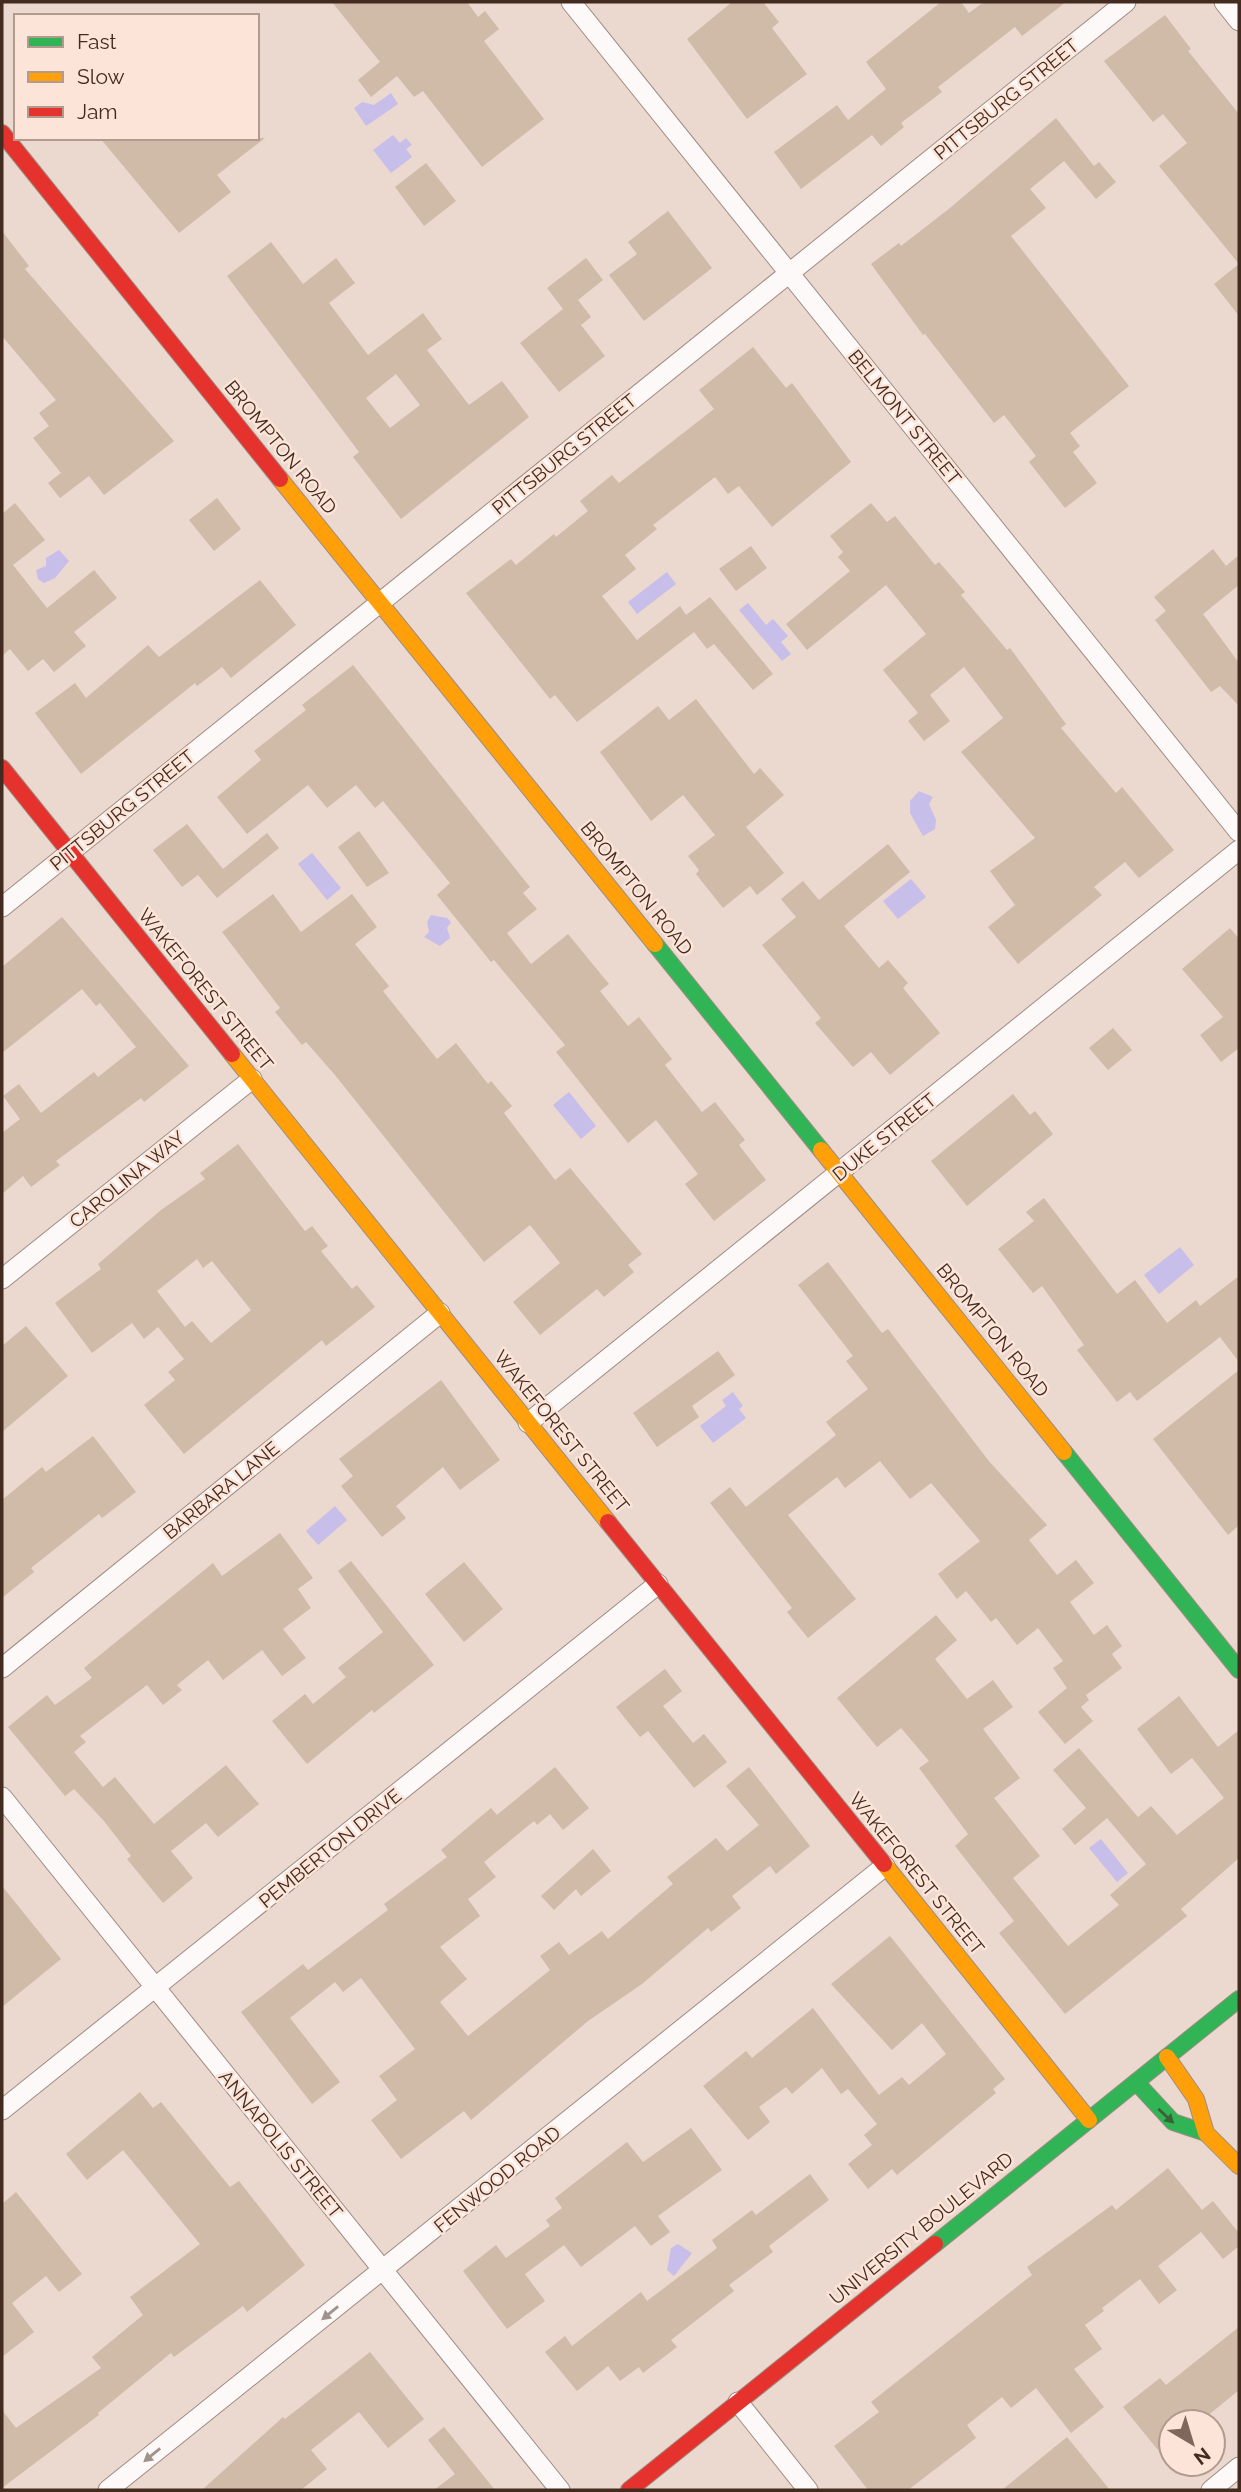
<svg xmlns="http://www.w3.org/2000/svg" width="1241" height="2492" viewBox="0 0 1241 2492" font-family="Raleway,sans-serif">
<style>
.water{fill:#c7beea}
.building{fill:#d0bba9;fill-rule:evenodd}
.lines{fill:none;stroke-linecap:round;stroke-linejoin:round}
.street-casing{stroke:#9e8c83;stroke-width:21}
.fast-casing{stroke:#9e8c83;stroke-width:18}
.slow-casing{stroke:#9e8c83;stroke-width:18}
.jam-casing{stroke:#9e8c83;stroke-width:18}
.street{stroke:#fcf9f8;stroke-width:19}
.fast{stroke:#30b455;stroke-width:16}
.slow{stroke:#ff9f0a;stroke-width:16}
.jam{stroke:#e5322d;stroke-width:16}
.oneway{fill:#3b6235}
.oneway2{fill:#a0928c}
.labels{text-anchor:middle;stroke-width:5;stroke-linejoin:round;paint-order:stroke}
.street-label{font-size:19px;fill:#432b20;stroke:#fce4d8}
</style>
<rect width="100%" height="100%" fill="#ebd8cf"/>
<g class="water">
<path d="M391 93 398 104 366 126 354 108 362 102 374 105Z"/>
<path d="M393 135 400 143 406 138 412 145 406 149 412 157 391 173 373 150Z"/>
<path d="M59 550 69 561 55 578 44 583 38 579 36 570 46 566V558Z"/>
<path d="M667 572 676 584 637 614 628 602Z"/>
<path d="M748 603 766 625 773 619 788 636 781 642 791 654 782 661 739 610Z"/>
<path d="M919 791 933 797 929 804 936 820 935 829 923 836 910 813V801Z"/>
<path d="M312 853 341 888 327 900 298 864Z"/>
<path d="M911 879 926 897 898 919 883 901Z"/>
<path d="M431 915 447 918 451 922 447 928 450 938 440 946 424 937 429 932 427 922Z"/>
<path d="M569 1092 596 1126 581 1139 553 1105Z"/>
<path d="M1180 1247 1194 1265 1159 1294 1144 1275Z"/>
<path d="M733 1392 743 1406 739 1409 746 1418 713 1443 700 1426 726 1406 722 1400Z"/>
<path d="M335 1506 347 1520 318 1545 306 1531Z"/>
<path d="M1101 1839 1128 1873 1117 1882 1089 1848Z"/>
<path d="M678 2244 692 2253 674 2276 667 2270 671 2248Z"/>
</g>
<g class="building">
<path d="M332 2H467L478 17 485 11 499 29 484 41 544 119 482 167 423 91 414 97 397 76 371 97 358 80 380 62Z"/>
<path d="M732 2H763L779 22 772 28 807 74 747 119 687 39Z"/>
<path d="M941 2H961L969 13 984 2H1066L1022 36 1015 27 938 87 942 92 901 123 904 127 881 146 872 135 801 189 774 152 837 105 848 120 886 89 866 62Z"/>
<path d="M1165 15 1191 49 1188 51 1239 114V264L1159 166 1187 143 1163 114 1153 122 1104 61Z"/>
<path d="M1056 118 1094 166 1099 162 1116 182 1096 199 1064 161 1030 189 1046 208 1011 236 1129 386 1070 433 1080 446 1073 452 1097 483 1065 508 1029 462 1036 456 1004 415 994 423 925 334 923 335 871 264 899 243 901 246 950 208Z"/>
<path d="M100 138H265L217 175 231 192 179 233Z"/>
<path d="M426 163 456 201 424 226 395 187Z"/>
<path d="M668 211 712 268 644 321 609 275 637 254 628 242Z"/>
<path d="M2 231 29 266 25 269 174 441 104 495 89 476 60 498 48 483 61 473 33 438 49 426 39 413 56 400 2 336Z"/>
<path d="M271 242 303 284 336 258 355 283 329 303 368 355 423 313 442 339 427 350 469 405 502 381 529 417 401 519 353 457 359 452 227 276ZM396 374 420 405 390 428 366 398Z"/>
<path d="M586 258 603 280 578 300 591 317 581 325 605 356 559 392 520 343 563 309 547 288Z"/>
<path d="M1239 264V316L1214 284Z"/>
<path d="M753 347 786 388 792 383 851 462 772 527 739 486 728 494 715 477 653 525 657 529 625 555 636 569 602 596 637 640 680 606 686 615 710 597 773 674 753 690 714 644 707 649 694 632 577 722 555 695 550 699 466 593 511 559 516 565 554 534 556 537 588 511 580 501 612 475 619 483 714 409 699 390Z"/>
<path d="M217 498 241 529 214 551 189 520Z"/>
<path d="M15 503 45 540 13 565 47 608 94 570 117 598 74 632 86 646 54 672 43 659 28 671 10 649 2 656V514Z"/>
<path d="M871 503 887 522 895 516 935 565 939 562 965 592 961 595 1007 650 1010 648 1066 724 1061 728 1116 793 1122 787 1174 850 1139 878 1125 862 1094 887 1102 895 1018 964 988 927 1015 905 990 871 1035 838 961 752 1003 718 964 667 930 695 950 721 924 741 908 721 918 713 883 670 926 634 886 585 807 650 786 624 850 571 838 557 843 552 830 536Z"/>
<path d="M751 546 767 568 736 591 719 569Z"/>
<path d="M1213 549 1226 566 1239 555V585L1203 614 1239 663V706L1220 686 1211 692 1155 620 1166 611 1154 597Z"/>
<path d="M260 580 296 625 231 678 222 667 197 686 195 683 81 774 35 713 75 683 86 698 148 645 159 657Z"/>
<path d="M353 665 530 887 523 893 537 909 507 933 531 964 568 934 609 984 600 991 628 1026 639 1017 672 1059 665 1065 702 1112 715 1102 745 1140 739 1145 766 1180 714 1221 685 1184 698 1174 656 1120 628 1143 556 1052 565 1045 494 960 491 962 437 895 450 883 383 801 375 808 356 785 327 808 308 785 247 834 217 797 261 760 254 751 306 710 302 705Z"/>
<path d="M696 699 754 774 760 768 784 795 746 827 784 873 757 895 750 886 723 908 696 874 699 870 688 856 715 835 683 795 651 821 600 752 658 706 669 720Z"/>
<path d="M187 824 223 869 267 833 279 848 217 898 198 875 182 887 153 850Z"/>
<path d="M359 831 389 873 367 887 338 847Z"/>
<path d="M888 844 910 872 844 926 879 968 888 960 908 983 903 988 940 1033 890 1075 871 1052 853 1067 815 1023 821 1018 762 945 796 917 781 899 803 881 819 900Z"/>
<path d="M273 894 301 932 352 894 377 927 355 944 389 986 383 991 437 1059 456 1043 488 1084 491 1081 512 1106 504 1113 555 1180 570 1168 642 1254 628 1265 634 1272 604 1297 597 1289 540 1335 513 1302 560 1263 530 1225 484 1262 335 1075 306 1042 302 1045 275 1012 280 1008 222 932Z"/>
<path d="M62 917 189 1066 144 1102 141 1098 56 1161 60 1165 31 1187 23 1176 2 1194V1133L20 1119 3 1096 19 1084 41 1113 94 1072 98 1077 136 1047 100 1003 96 1006 82 989 2 1053V967Z"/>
<path d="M1230 928 1239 939V1048L1221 1062 1200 1035 1223 1017 1182 969Z"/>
<path d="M1113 1028 1132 1050 1108 1070 1089 1048Z"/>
<path d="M1013 1094 1030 1115 1035 1111 1053 1134 967 1206 931 1161Z"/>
<path d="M238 1144 305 1231 312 1226 328 1246 321 1251 352 1289 357 1285 375 1307 326 1346 322 1340 184 1454 144 1405 175 1380 168 1372 184 1359 158 1327 144 1339 132 1323 92 1353 55 1303 101 1269 98 1264 161 1210 205 1179 200 1173ZM197 1259 203 1268 212 1261 251 1310 211 1343 192 1321 185 1327 157 1291Z"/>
<path d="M1044 1198 1117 1294 1135 1280 1167 1323 1196 1300 1200 1306 1239 1276V1362L1220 1337 1137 1401 1130 1392 1117 1402 1077 1350 1084 1345 1042 1286 1033 1293 998 1249 1034 1221 1026 1212Z"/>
<path d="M828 1262 882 1333 888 1329 988 1460 1047 1525 1029 1540 1057 1575 1076 1560 1094 1583 1070 1602 1094 1635 1107 1625 1122 1646 1112 1654 1122 1668 1086 1695 1089 1700 1081 1707 1093 1721 1065 1744 1038 1712 1067 1688 1053 1668 1063 1661 1038 1628 1017 1645 996 1618 991 1622 966 1591 957 1599 938 1574 980 1541 931 1483 910 1499 880 1461 845 1488 837 1477 788 1515 856 1599 808 1638 787 1612 792 1608 710 1503 730 1487 746 1507 836 1435 826 1422 868 1389 846 1361 853 1356 798 1285Z"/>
<path d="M26 1326 68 1376 2 1432V1346Z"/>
<path d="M718 1351 735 1375 692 1406 699 1417 657 1447 633 1413Z"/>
<path d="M1239 1370V1525L1228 1535 1153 1439Z"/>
<path d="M441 1380 500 1460 460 1490 443 1467 396 1506 406 1518 382 1537 341 1486 353 1476 339 1459Z"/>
<path d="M93 1436 136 1492 102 1518 99 1514 31 1568 34 1572 2 1598V1500L42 1467 46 1472Z"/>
<path d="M280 1533 313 1578 298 1589 311 1608 283 1629 306 1658 282 1676 262 1650 223 1680 208 1660 177 1685 182 1690 163 1705 147 1685 80 1736 86 1742 74 1752 103 1787 115 1777 154 1824 226 1765 259 1804 218 1837 206 1823 171 1851 193 1878 163 1903 127 1859 131 1856 104 1821 74 1789 65 1796 8 1727 47 1695 55 1705 92 1678 84 1668 213 1563 222 1576Z"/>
<path d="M351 1561 434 1665 374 1713 372 1710 307 1764 272 1721 305 1694 313 1704 346 1677 338 1668 383 1632 338 1571Z"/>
<path d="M464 1562 503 1609 464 1642 425 1594Z"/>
<path d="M936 1615 957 1640 935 1659 967 1699 993 1680 1013 1707 983 1729 1020 1778 994 1798 1040 1856 1013 1878 1068 1946 1119 1905 1110 1895 1146 1864 1107 1818 1075 1845 1062 1829 1086 1808 1053 1770 1079 1748 1138 1817 1151 1806 1177 1835 1224 1798 1192 1758 1171 1774 1137 1729 1179 1696 1218 1747 1239 1730V1858L1181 1909 1187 1916 1065 2014 999 1933 1014 1921 955 1846 968 1834 919 1768 929 1761 901 1728 877 1747 837 1698Z"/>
<path d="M665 1669 682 1691 663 1706 693 1743 704 1734 727 1762 694 1788 648 1731 640 1737 616 1707Z"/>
<path d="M555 1767 589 1808 563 1830 550 1814 537 1825 534 1821 484 1862 496 1877 468 1899 480 1916 440 1947 467 1979 440 2002 468 2036 550 1970 540 1956 559 1942 569 1955 602 1931 608 1939 673 1884 667 1877 716 1838 727 1851 759 1825 726 1786 749 1767 810 1846 776 1874 770 1866 732 1896 741 1908 711 1932 708 1928 642 1984 588 2021 471 2120 464 2111 401 2159 371 2120 397 2100 379 2076 415 2049 361 1978 343 1992 335 1982 290 2018 340 2082 312 2104 241 2012 303 1964 308 1970 388 1910 384 1904 447 1857 441 1850 491 1808 497 1815Z"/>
<path d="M593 1849 611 1871 581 1896 576 1889 554 1910 541 1896Z"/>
<path d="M2 1886 61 1959 2 2007Z"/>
<path d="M890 1936 1005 2079 993 2089 996 2093 897 2175 892 2169 868 2189 848 2164 872 2145 864 2135 877 2124 848 2089 841 2094 822 2068 792 2094 786 2087 759 2107 770 2122 748 2140 703 2086 746 2051 752 2058 813 2008 879 2095 902 2077 909 2085 946 2054 922 2023 892 2050 831 1984Z"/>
<path d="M140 2092 153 2108 161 2102 230 2187 239 2181 305 2265 247 2312 243 2306 174 2357 171 2353 98 2413 99 2415 2 2488V2410L16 2428 101 2368 92 2357 143 2315 130 2297 200 2244 123 2150 87 2180 66 2154Z"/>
<path d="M691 2128 722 2170 658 2216 670 2232 651 2246 635 2226 581 2267 564 2245 525 2274 545 2301 507 2329 463 2271 496 2245 506 2258 550 2226 546 2220 562 2208 555 2198 627 2142 643 2162Z"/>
<path d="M1168 2168 1202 2210 1213 2201 1239 2233V2246L1223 2259 1201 2232 1158 2266 1177 2290 1159 2304 1140 2279 1102 2308 1104 2311 1085 2325 1102 2349 1074 2369 1104 2407 1071 2433 1036 2388 1011 2408 1002 2397 967 2425 976 2438 908 2490H868L834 2446 879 2412 871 2402 1032 2275 1027 2267 1112 2205 1116 2210Z"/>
<path d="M810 2174 829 2200 769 2246 773 2252 729 2285 734 2291 671 2340 677 2347 643 2373 639 2367 620 2381 608 2366 577 2391 545 2352 565 2336 572 2346 641 2292 647 2301 717 2248 712 2240 752 2210 756 2215Z"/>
<path d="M16 2192 82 2274 59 2292 46 2276 12 2303 34 2332 2 2357V2204Z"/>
<path d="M1239 2327V2390L1206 2417 1203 2414 1193 2422H1171V2440L1158 2450 1123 2407 1160 2378 1166 2385Z"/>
<path d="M370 2352 424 2419 388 2448 359 2412 311 2450 327 2469 301 2490H202L283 2417 285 2419Z"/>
<path d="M444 2427 495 2490H434L455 2474 428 2440Z"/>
<path d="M1067 2437 1110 2490H1002Z"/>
</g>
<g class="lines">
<g class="street-casing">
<g id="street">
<path d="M571 2 1239 832"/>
<path d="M1224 2 1239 21"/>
<path d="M2 907 1126 2"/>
<path d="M2 1279 252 1079"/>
<path d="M528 1423 1239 850"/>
<path d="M2 1668 440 1313"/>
<path d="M2 1797 560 2490"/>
<path d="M2 2110 658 1584"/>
<path d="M738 2402 808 2490"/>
<path d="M108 2490 885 1866"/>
<path d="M1211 2490 1239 2467"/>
</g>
</g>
<g class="fast-casing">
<g id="fast">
<path d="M655 944 821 1150"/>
<path d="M1064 1452 1239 1670"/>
<path d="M1136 2082 1173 2122 1206 2133"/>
<path d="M935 2244 1239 1999"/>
</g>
</g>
<g class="slow-casing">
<g id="slow">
<path d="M280 479 655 944"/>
<path d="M232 1054 608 1522"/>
<path d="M821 1150 1064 1452"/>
<path d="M884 1864 1089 2120"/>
<path d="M1167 2057 1196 2099 1206 2133 1239 2166"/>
</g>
</g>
<g class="jam-casing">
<g id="jam">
<path d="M2 133 280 479"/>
<path d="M2 768 232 1054"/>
<path d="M608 1522 884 1864"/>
<path d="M629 2490 935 2244"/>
</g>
</g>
<use href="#street" class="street"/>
<use href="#fast" class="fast"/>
<use href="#slow" class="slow"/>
<use href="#jam" class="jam"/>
</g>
<defs><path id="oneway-solid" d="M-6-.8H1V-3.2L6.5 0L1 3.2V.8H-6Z" transform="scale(1.75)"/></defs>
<use class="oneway" href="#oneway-solid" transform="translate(1166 2116) rotate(43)"/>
<g class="oneway2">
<use href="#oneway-solid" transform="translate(330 2313) rotate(141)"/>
<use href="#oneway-solid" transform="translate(152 2455) rotate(141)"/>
</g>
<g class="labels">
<g class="street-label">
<text transform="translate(1006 99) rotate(-39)" y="7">PITTSBURG STREET</text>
<text transform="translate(905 417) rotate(51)" y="7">BELMONT STREET</text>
<text transform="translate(281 447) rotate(51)" y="7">BROMPTON ROAD</text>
<text transform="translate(564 454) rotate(-39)" y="7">PITTSBURG STREET</text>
<text transform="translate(122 810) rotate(-39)" y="7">PITTSBURG STREET</text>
<text transform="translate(637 888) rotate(51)" y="7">BROMPTON ROAD</text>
<text transform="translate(206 989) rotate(51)" y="7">WAKEFOREST STREET</text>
<text transform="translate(884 1137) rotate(-39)" y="7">DUKE STREET</text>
<text transform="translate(127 1179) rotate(-39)" y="7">CAROLINA WAY</text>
<text transform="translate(993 1330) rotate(51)" y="7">BROMPTON ROAD</text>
<text transform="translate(562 1431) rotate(51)" y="7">WAKEFOREST STREET</text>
<text transform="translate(221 1490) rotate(-39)" y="7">BARBARA LANE</text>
<text transform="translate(330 1848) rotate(-39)" y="7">PEMBERTON DRIVE</text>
<text transform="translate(917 1873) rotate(51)" y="7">WAKEFOREST STREET</text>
<text transform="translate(281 2144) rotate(51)" y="7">ANNAPOLIS STREET</text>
<text transform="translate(497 2179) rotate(-39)" y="7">FENWOOD ROAD</text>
<text transform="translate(921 2228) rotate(-39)" y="7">UNIVERSITY BOULEVARD</text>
</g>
</g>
<rect width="1241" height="2492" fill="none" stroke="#432b20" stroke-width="7"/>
<rect x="14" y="14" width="245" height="126" fill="#fce4d8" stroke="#b29a8e" stroke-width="2"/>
<rect x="28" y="37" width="35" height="10" fill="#30b455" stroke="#b29a8e" stroke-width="2"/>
<text x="77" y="49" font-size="21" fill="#432b20">Fast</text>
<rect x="28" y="72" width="35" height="10" fill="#ff9f0a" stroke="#b29a8e" stroke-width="2"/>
<text x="77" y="84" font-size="21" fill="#432b20">Slow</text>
<rect x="28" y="107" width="35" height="10" fill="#e5322d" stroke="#b29a8e" stroke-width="2"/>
<text x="77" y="119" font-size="21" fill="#432b20">Jam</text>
<g transform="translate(1192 2443) rotate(142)"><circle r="33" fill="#fce4d8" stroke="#b29a8e" stroke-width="2"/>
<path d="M0-5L12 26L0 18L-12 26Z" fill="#7e685d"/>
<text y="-10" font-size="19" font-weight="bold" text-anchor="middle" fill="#432b20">N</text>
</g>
</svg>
